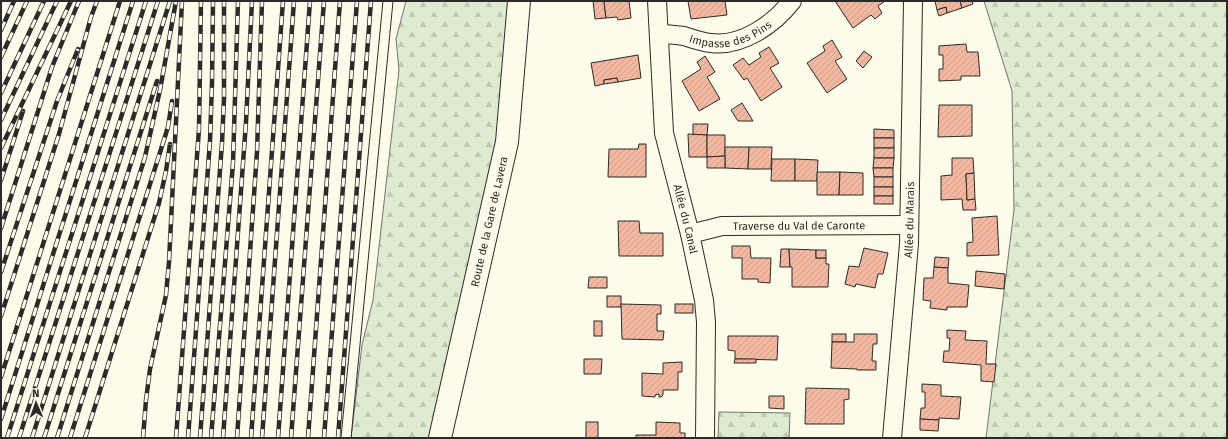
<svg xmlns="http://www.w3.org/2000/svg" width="1228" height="439" viewBox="0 0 1228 439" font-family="'Fira Sans',sans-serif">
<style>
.forest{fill:url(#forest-firs);stroke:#74746e}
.building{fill:url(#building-hatch);stroke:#2b2b2b}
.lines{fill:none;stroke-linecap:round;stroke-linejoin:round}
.service-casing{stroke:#2b2b2b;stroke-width:11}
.minor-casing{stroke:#2b2b2b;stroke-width:20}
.tertiary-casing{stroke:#2b2b2b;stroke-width:24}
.service{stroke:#fdfbea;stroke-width:9}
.minor{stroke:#fdfbea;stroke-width:18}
.tertiary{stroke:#fdfbea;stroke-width:22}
.rail-casing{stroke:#2b2b2b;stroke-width:4.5}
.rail{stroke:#fdfbea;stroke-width:3;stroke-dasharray:9;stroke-linecap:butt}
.labels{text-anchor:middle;stroke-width:3;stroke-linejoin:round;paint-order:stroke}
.street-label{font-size:11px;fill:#2b2b2b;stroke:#fdfbea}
</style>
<defs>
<pattern id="forest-firs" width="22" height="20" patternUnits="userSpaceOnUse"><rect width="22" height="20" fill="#deebd1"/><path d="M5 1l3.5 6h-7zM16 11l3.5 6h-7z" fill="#bfcab4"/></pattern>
<pattern id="building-hatch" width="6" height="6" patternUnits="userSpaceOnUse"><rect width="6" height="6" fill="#f2b8a0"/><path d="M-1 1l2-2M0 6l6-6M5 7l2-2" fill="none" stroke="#d09e8a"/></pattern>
</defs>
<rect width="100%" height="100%" fill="#fdfbea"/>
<g class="forest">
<path d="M406 1H509L499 127 484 218 431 438H351L362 345 373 300 399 70 396 39Z"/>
<path d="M984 1H1227V438H986L1014 210 1012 91Z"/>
<path d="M719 412 790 413 789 438H718Z"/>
</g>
<g class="building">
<path d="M593 1H604L606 18 595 19Z"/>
<path d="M604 1H629L631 18 618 20 617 17 606 18Z"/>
<path d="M688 1H725L727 15 691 19Z"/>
<path d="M835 1H885L878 6 882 13 875 19 871 15 853 28Z"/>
<path d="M935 1H960L962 8 947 13 946 7 937 10Z"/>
<path d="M960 1H972L973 4 962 8Z"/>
<path d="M946 7 947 13 939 16 937 10Z"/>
<path d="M832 40 842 57 835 61 847 79 827 93 807 63 825 51 823 46Z"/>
<path d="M966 44 967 52H978L980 76H961V80L939 81V69H943V55H939V46Z"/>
<path d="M769 47 779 63 770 68 782 87 761 101 747 78 744 80 733 65 743 58 749 65 761 57 759 53Z"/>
<path d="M864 51 872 57 863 68 856 61Z"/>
<path d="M638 55 641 78 618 82 617 78 604 80V84L595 86 591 63Z"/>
<path d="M705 56 715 72 707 77 720 99 699 111 682 81 701 69 697 62Z"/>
<path d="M617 78 618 82 604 84V80Z"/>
<path d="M742 103 753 121H738L731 110Z"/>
<path d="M939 105H972V136L938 137Z"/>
<path d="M693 124H708L707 135H693Z"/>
<path d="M874 129 894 130V138H874Z"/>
<path d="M688 134 707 135V157H689Z"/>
<path d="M707 135H725V156L707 157Z"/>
<rect x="874" y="138" width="20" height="10"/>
<path d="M639 144H646V177H608L609 149H638Z"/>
<path d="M725 147H749L748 169 725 168Z"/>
<path d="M749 147H772L771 169H748Z"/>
<rect x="874" y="148" width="20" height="10"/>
<path d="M725 156V168H707V157Z"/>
<path d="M874 158H894L893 168H873Z"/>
<path d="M952 158H973L974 173 966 174 967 200 975 199 976 210H963L962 199 941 200V176L952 175Z"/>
<path d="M772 159H795V181H771Z"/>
<path d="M795 159 818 160 817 181H795Z"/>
<path d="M873 168H893V177H874Z"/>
<path d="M817 172H840L839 195H817Z"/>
<path d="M840 172 863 173V195H839Z"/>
<path d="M974 173 975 199 967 200 966 174Z"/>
<rect x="874" y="177" width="19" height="10"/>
<rect x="874" y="187" width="19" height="9"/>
<rect x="874" y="196" width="19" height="8"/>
<path d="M997 216 999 255 967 256V243L973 242 972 218Z"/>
<path d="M618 221H639L640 233H663V256H619Z"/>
<path d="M732 246H750L751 258H771L770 283 758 282V279H742V258H732Z"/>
<path d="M864 248 888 253 883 274H878L875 288 856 284 855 287 845 284 849 266 859 267Z"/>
<path d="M781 249H789L790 267H780Z"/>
<path d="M789 249 816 250V258H826V264H829L828 287H792V267H790Z"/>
<rect x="816" y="250" width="10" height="8"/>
<path d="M935 257 949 258 948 268 934 267Z"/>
<path d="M934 267 948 268V283L969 285 967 307H947V310L930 308 931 301 923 300 924 278H933Z"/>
<path d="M976 271 1005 274 1004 289 975 286Z"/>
<path d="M589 277H607V288H588Z"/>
<rect x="607" y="296" width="14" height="11"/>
<path d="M621 304 661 305V314H657V331H664L663 340 622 339Z"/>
<rect x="675" y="304" width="18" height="9"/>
<rect x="594" y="321" width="8" height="15"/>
<path d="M947 330 966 331 965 340 987 341 986 364H996L994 382 981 381V365L943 362 944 351H949L950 338H947Z"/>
<rect x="832" y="334" width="14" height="8"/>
<path d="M854 334H877V344H873L872 361H876V370H857V369L831 368 832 342H854Z"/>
<path d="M728 336H778L777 360 735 359V351L728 350Z"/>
<path d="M584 359H602L601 374H584Z"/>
<path d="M735 359H756V363H734Z"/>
<path d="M682 362V372H678V390H663V395L661 397H659V394L655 395V397L642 396V373L663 374V363Z"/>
<path d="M922 384 941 385V396L961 397 959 419 939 418V420L920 419 921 408H925V392H922Z"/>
<path d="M806 388 849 389V399L844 400V424H805Z"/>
<path d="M769 396H784V409L769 408Z"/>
<path d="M920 419 939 420 938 431 920 430Z"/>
<rect x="586" y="422" width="12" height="16"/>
<path d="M656 422 680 423V433H685V438H636V435H656Z"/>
</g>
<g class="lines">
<g class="service-casing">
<path id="service" d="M346 438 388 1"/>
</g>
<g class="minor-casing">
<g id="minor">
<path id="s1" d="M657 1 664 133 690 234 704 300 706 322 705 438"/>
<path id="s2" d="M659 34C668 34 676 35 684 36 693 39 701 42 711 43 742 47 774 24 792 1"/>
<path id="s3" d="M690 234 722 226 909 225"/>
<path id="s4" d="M892 438 909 244 913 1"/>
</g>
</g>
<g class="tertiary-casing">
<g id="tertiary">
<path id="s5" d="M440 438 507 142 519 1"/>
</g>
</g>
<use href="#service" class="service"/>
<use href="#minor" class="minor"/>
<use href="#tertiary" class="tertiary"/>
<g class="rail-casing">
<g id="rail">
<path d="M1 30 14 1"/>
<path d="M1 57 27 1"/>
<path d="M1 93 44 1"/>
<path d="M1 120 57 1"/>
<path d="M1 148 71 1"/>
<path d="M1 180 23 111"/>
<path d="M1 228 52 67 79 1"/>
<path d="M1 272 57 101 78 49"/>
<path d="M1 316 59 134 91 17 97 1"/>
<path d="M1 377 120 1"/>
<path d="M1 419 133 1"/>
<path d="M7 438 146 1"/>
<path d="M19 438 158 1"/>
<path d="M32 438 170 1"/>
<path d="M44 438 157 81"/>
<path d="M57 438 145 157 160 90 176 1"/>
<path d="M70 438 168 127 172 101"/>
<path d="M85 438 159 203 166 171 170 144"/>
<path d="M143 438 146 400 150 369 166 295 169 262 182 1"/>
<path d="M176 438 199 129 201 1"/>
<path d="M188 438 210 141 212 83 213 1"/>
<path d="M200 438 222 143 224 98V1"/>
<path d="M211 438 233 163 238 1"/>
<path d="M223 438 246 122 252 1"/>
<path d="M237 438 257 152 262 1"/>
<path d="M251 438 283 1"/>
<path d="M262 438 294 1"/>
<path d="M278 438 310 1"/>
<path d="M291 438 324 1"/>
<path d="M308 438 340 1"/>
<path d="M324 438 357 1"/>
<path d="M338 438 371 1"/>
</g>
</g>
<use href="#rail" class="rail"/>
</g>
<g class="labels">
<g class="street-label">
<text dy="4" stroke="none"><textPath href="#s2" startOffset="74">Impasse des Pins</textPath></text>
<text dy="4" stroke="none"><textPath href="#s1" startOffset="221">Allée du Canal</textPath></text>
<text dy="4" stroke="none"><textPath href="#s4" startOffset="219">Allée du Marais</textPath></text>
<text dy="4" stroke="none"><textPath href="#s5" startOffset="222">Route de la Gare de Lavera</textPath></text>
<text dy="4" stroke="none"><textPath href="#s3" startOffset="110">Traverse du Val de Caronte</textPath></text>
</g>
</g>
<rect width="1228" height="439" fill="none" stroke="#2b2b2b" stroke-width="4"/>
<g transform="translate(36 403) rotate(358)" stroke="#fdfbea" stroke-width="3" paint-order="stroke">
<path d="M0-3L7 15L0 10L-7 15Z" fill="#2b2b2b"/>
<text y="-6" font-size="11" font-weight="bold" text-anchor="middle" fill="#2b2b2b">N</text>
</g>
</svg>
